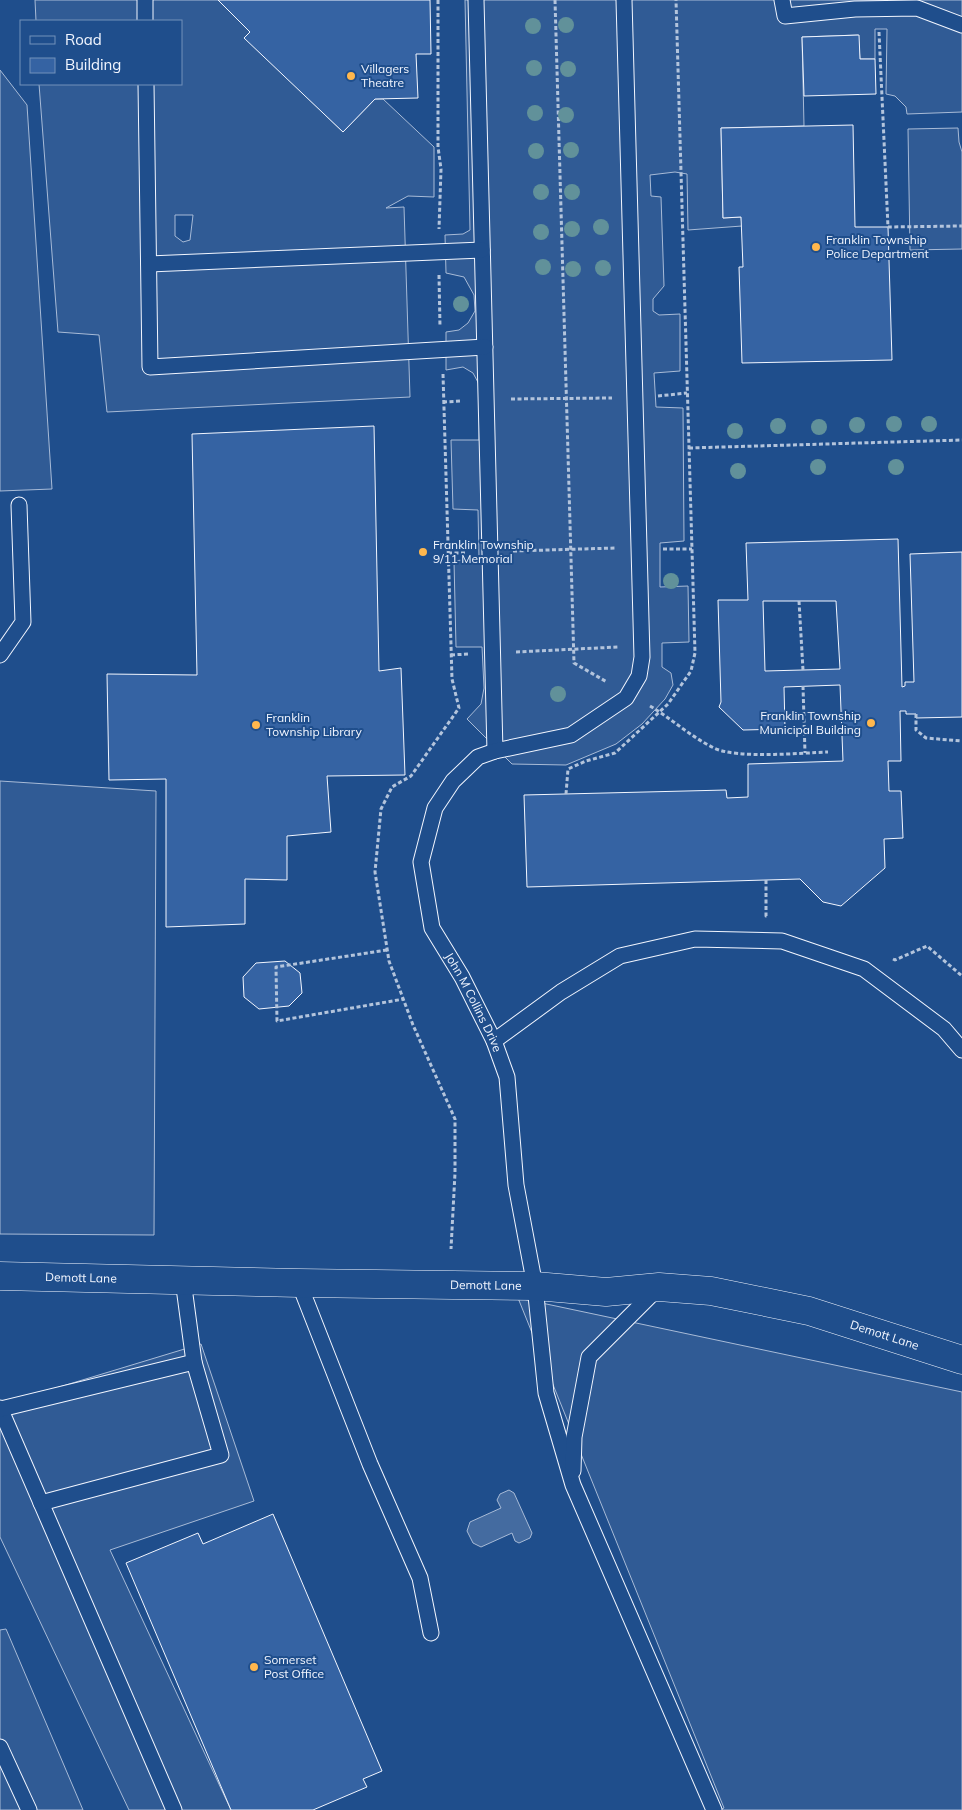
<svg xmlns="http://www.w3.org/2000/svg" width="962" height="1810" viewBox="0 0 962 1810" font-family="Mulish,sans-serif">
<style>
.built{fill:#305b95;stroke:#a8bbd7;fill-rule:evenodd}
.water{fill:#446ba0;stroke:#a8bbd7}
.building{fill:#3563a3;stroke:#f2f6ff;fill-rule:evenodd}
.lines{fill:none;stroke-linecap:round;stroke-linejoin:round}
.lane-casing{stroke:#f2f6ff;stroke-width:17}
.secondary-casing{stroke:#f2f6ff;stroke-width:29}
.path{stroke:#b3c4dc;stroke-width:3;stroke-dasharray:4 2.5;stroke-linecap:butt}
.lane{stroke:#1f4e8c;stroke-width:15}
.secondary{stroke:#1f4e8c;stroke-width:28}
.tree{fill:#61919a}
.poi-dot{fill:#ffb74d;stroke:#1f4e8c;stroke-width:2}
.labels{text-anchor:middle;stroke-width:4;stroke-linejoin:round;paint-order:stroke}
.poi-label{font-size:12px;fill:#f2f6ff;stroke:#1f4e8c;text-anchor:start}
.street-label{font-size:12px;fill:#f2f6ff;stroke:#1f4e8c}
</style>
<rect width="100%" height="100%" fill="#1f4e8c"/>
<g class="built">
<path d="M35 0H218L250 32 245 38 343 132 375 99H383L434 147V197L408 196 386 208 404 207 410 397 107 412 99 335 58 332 39 84H181V21H36ZM175 215H193L190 240 183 242 175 236Z"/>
<path d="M465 0H962V112L907 114 906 107 895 96 886 94 887 29H875V59H860L858 35 802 37 804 126 721 128 723 218 741 217 742 226 688 230 687 174 675 172 650 175 651 196 661 197 664 286 653 299V311L659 315 680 314V371L654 373 656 407 683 408 684 541 660 543V587L688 586 689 642 662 643V667L671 673 673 685 665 699 642 724 616 744 566 765 512 764 467 719 481 704 484 688 482 647H456L454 561 479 558 478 510 453 509 451 440H479L480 386 473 373 463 367 446 370V332L459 330 468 323 475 311 474 295 464 277 446 273 445 235 463 234 470 230Z"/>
<path d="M0 70 27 105 52 489 0 491Z"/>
<path d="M958 128 959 142 962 152V249L910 250 908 129Z"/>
<path d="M0 781 156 791 154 1235 0 1234Z"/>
<path d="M518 1298 962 1392V1810H719L724 1808Z"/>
<path d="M201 1344 254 1501 110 1550 231 1810H129L0 1537V1405Z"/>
<path d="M6 1629 83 1810H0V1630Z"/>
</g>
<path class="water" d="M509 1490 514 1493 532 1533 530 1538 519 1543 515 1541 512 1533 481 1547 473 1543 467 1531 470 1522 501 1508 497 1500 500 1494Z"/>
<g class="building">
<path d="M218 0H430L431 54H416L418 98 375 99 343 132 244 38 250 32Z"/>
<path d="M859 35 860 59H875L876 94 804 96 802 37Z"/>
<path d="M853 125 855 227H888L892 360 742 363 739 267H743L741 217 723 218 721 128Z"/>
<path d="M374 426 379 671 401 668 405 775 327 776 331 832 287 836V880L245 879V924L166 927V779L109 780 107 674 197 675 192 434Z"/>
<path d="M898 539 902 687 905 686V682H914L910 554 962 552V717L916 718V714H906V711H900L901 761H888L889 791H901L903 838 884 839 885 868 841 906 823 902 800 879 527 887 524 795 726 790 727 798 748 797V764L843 761 840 685 784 687 785 729 743 730 719 707 721 702 718 600H748L746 543ZM763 601H836L840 669 765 671Z"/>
<path d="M285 961 300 973 302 993 289 1006 259 1009 244 997 243 977 256 963Z"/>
<path d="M273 1514 382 1771 363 1779 367 1787 313 1810H231L126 1563 198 1533 203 1544Z"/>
</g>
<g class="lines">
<g class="lane-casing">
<g id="lane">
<path d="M145 0V21"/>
<path d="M476 0 495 751"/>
<path id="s1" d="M624 0 642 657 639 676 626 698 571 735 495 751 478 757 453 781 435 808 421 862 432 928 462 977 494 1041 507 1077 516 1185 535 1286 546 1393 573 1485 714 1810"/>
<path d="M782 0 785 16 855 9 917 8 962 25"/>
<path d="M146 84 150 367 485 347"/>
<path d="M149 264 482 250"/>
<path d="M0 655 23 622 19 505"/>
<path d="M494 1041 561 992 620 956 695 939 782 941 864 969 944 1029 962 1050"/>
<path d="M299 1283 370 1464 420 1578 431 1633"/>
<path d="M0 1408 174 1810"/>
<path d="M1 1409 194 1362"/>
<path d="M573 1471 574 1437 589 1357 657 1289"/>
<path d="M41 1503 221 1455 194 1362 183 1280"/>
<path d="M0 1747 29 1810"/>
</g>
</g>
<g class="secondary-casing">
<g id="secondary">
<path id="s2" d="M0 1276 299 1283 535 1286 606 1292 659 1287 711 1291 809 1311 962 1360"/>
</g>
</g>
<g class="path">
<path d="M438 0V147L441 169 439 229"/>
<path d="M555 0 574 663 607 682"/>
<path d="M879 32 888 227 962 226"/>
<path d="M439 275 440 327"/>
<path d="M443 374 452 679 459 708 411 776 392 787 381 809 375 872 389 961 413 1025 455 1119V1173L451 1249"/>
<path d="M658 396 687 393"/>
<path d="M511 399 612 398"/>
<path d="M443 402 462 401"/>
<path d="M689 448 962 440"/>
<path d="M663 549H692"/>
<path d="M513 551 616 548"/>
<path d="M448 553H467"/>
<path d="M799 601 803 670"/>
<path d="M516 652 618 647"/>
<path d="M451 655 468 654"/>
<path d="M803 686 805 753"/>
<path d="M650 706C672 719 691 737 714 748 736 759 800 753 828 752"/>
<path d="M916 714V730L926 738 962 741"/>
<path d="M566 794 568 769 586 761 615 753 668 704 691 671 695 653 676 0"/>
<path d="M766 880V916H767"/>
<path d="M387 950 276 967 277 1021 404 999"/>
<path d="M893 959 895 960 927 946 962 976"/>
</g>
<use href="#lane" class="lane"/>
<use href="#secondary" class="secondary"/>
</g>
<g class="tree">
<circle cx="566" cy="25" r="8"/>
<circle cx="533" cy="26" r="8"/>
<circle cx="534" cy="68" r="8"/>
<circle cx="568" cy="69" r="8"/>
<circle cx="535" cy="113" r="8"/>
<circle cx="566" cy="115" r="8"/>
<circle cx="571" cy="150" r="8"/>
<circle cx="536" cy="151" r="8"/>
<circle cx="541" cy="192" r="8"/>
<circle cx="572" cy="192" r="8"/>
<circle cx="601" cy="227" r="8"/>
<circle cx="572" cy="229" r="8"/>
<circle cx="541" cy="232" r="8"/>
<circle cx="543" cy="267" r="8"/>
<circle cx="603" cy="268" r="8"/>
<circle cx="573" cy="269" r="8"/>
<circle cx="461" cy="304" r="8"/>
<circle cx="894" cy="424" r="8"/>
<circle cx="929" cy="424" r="8"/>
<circle cx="857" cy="425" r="8"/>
<circle cx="778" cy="426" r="8"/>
<circle cx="819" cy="427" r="8"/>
<circle cx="735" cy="431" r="8"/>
<circle cx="818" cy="467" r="8"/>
<circle cx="896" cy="467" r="8"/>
<circle cx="738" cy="471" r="8"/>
<circle cx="671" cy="581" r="8"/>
<circle cx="558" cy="694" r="8"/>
</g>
<g class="poi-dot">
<circle cx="351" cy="76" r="5"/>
<circle cx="816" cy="247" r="5"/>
<circle cx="423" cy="552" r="5"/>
<circle cx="871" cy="723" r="5"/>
<circle cx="256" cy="725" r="5"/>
<circle cx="254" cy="1667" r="5"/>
</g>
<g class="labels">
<g class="poi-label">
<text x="361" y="73">Villagers<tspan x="361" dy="14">Theatre</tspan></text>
<text x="826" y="244">Franklin Township<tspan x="826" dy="14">Police Department</tspan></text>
<text x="433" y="549">Franklin Township<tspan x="433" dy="14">9/11 Memorial</tspan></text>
<text x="861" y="720" text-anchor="end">Franklin Township<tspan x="861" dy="14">Municipal Building</tspan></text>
<text x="266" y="722">Franklin<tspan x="266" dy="14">Township Library</tspan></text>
<text x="264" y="1664">Somerset<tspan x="264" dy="14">Post Office</tspan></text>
</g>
<g class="street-label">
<text dy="4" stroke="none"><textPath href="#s1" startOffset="1139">John M Collins Drive</textPath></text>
<text dy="4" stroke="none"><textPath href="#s2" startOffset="81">Demott Lane</textPath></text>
<text dy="4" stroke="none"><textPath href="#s2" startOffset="486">Demott Lane</textPath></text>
<text dy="4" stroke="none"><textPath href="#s2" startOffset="891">Demott Lane</textPath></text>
</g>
</g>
<rect x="20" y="20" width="162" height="65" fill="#1f4e8c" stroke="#7391ba"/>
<rect x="30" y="36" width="25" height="8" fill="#1f4e8c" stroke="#7391ba"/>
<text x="65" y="45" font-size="15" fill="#f2f6ff">Road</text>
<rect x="30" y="58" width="25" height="15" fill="#3563a3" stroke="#7391ba"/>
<text x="65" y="70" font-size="15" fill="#f2f6ff">Building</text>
</svg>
